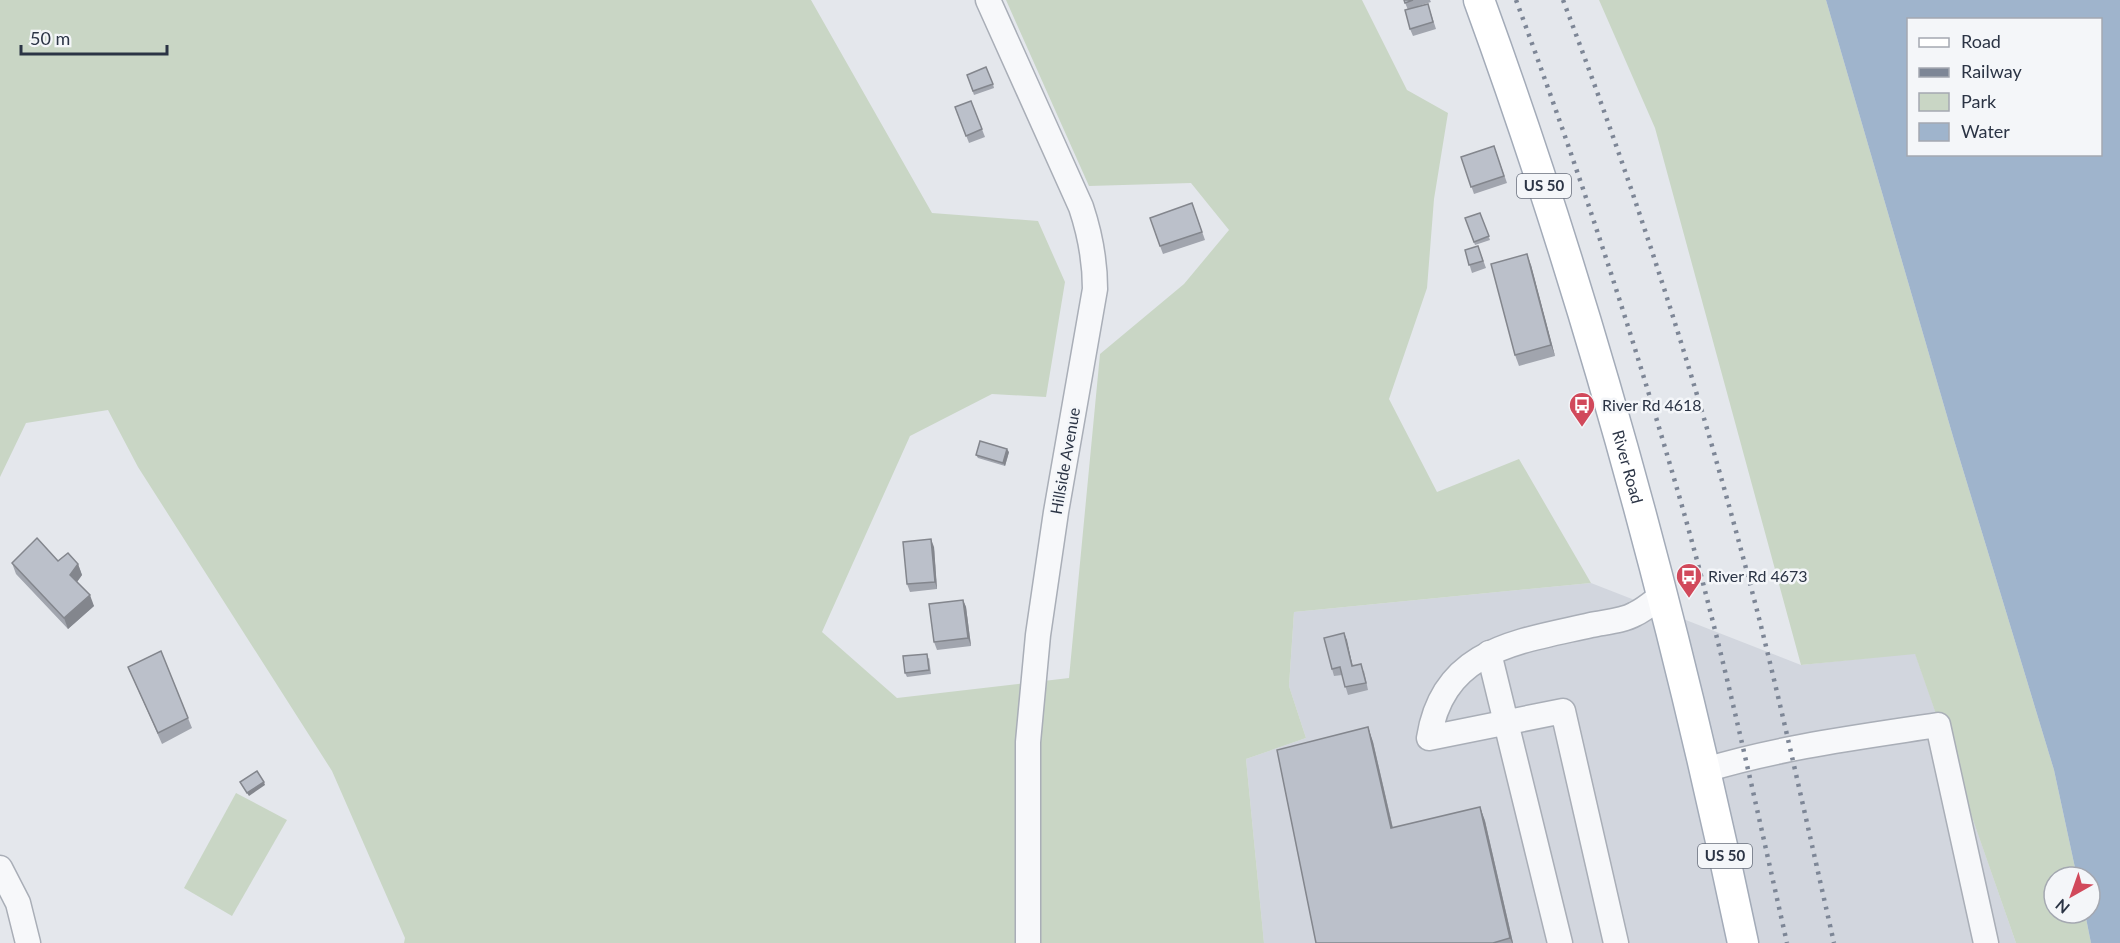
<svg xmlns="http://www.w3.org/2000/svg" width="2120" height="943" viewBox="0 0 2120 943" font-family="Lato,sans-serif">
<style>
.built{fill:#d2d6de}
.green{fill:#c9d6c5}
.water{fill:#9fb4cc;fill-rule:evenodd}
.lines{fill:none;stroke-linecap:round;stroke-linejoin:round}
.minor-casing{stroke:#a9aeb7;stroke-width:27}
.major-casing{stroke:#a3abb8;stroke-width:33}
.minor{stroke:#f7f8fa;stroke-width:24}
.major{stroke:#fff;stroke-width:30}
.rail{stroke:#7d8696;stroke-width:4.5;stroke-dasharray:3 6;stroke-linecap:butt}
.wall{fill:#a1a5ae}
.shaded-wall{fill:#83868d}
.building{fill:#bbc0ca;stroke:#83868d;stroke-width:1.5}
.labels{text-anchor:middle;stroke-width:5;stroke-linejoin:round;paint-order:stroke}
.shield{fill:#f4f6f9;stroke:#676e7b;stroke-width:1.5}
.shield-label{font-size:15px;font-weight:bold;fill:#2b3445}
.poi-label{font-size:16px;fill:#2b3445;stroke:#f4f6f9;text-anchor:start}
.street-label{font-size:16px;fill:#2b3445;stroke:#f4f6f9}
</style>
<rect width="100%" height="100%" fill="#e4e7ec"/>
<path class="built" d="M1591 583 1801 665 1915 653 2016 943H1264L1246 759 1306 738 1289 686 1294 612Z"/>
<g class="green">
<path d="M0 0H811L932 213 1038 221 1065 282 1046 397 992 394 910 436 822 632 897 698 1069 678 1100 354 1184 284 1229 230 1191 183 1089 186 1006 0H1362L1407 90 1448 113 1434 199 1427 288 1389 399 1437 492 1519 459 1591 583 1294 612 1289 686 1306 738 1246 759 1264 943H404L405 938 332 771 138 467 108 410 26 423 0 477Z"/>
<path d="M1599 0H1826L1954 440 2054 770 2077 877H2054V913H2085L2091 943H2016L1915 654 1801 665 1655 128Z"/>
<path d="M236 793 287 820 232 916 184 888Z"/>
</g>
<path class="water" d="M1826 0H2120V943H2091L2085 913H2090V877H2077L2054 770 1954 440ZM1908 20H2100V154H1908Z"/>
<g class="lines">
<g class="minor-casing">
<g id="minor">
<path d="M988 0 1081 207C1090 234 1095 259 1095 289L1056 512 1038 635 1028 742V943"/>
<path d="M1489 653 1560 943"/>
<path d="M1705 770C1781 747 1860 737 1938 725L1986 943"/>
<path d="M0 868 18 903 28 943"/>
<path d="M1616 943 1563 711 1429 738C1443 649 1517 642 1591 625 1605 622 1623 621 1635 614 1644 610 1653 602 1661 596"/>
</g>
</g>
<g class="major-casing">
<g id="major">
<path id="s1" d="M1479 0C1591 307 1676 623 1743 943"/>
</g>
</g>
<use href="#minor" class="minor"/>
<use href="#major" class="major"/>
<g class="rail">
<path d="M1516 0C1578 167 1633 335 1682 506 1723 650 1754 797 1787 943"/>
<path d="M1563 0C1641 205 1707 414 1761 626 1787 731 1810 837 1834 943"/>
</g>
</g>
<g class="wall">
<path d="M1404 0H1430L1431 2 1415 7 1428 4 1436 29 1413 36 1410 29 1408 10Z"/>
<path d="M967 75 993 84 994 88 974 95Z"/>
<path d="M971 101 985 137 969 143 955 107Z"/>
<path d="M1494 146 1507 183 1474 194 1461 157Z"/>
<path d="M1192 203 1205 240 1163 254 1160 246Z"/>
<path d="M1480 213 1490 240 1475 245 1465 218Z"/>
<path d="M1478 246 1486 268 1472 273 1465 250Z"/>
<path d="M1531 265 1555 356 1519 366 1515 355Z"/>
<path d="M1009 452 1005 466 978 458 976 455Z"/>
<path d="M934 547 937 589 910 592 907 584Z"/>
<path d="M58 561 78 564 82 575 77 582 94 606 68 629 16 574 12 563Z"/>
<path d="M963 600 966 607 971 646 937 650 934 642Z"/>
<path d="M1344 633 1353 666 1364 671 1368 690 1348 695 1342 675 1334 676 1332 669Z"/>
<path d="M929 658 931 674 907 677 905 673Z"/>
<path d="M128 667 188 718 192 728 162 744Z"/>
<path d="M1368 727 1373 742 1393 828 1480 807 1485 821 1513 943H1316Z"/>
</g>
<g class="shaded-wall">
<path d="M1527 254 1531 265 1555 356 1551 345Z"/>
<path d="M1007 449 1009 452 1005 466 1003 463Z"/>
<path d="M931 539 934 547 937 589 935 582Z"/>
<path d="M78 564 82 575 74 586 70 575Z"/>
<path d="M90 595 94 606 68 629 64 618Z"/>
<path d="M963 600 966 607 971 646 968 638Z"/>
<path d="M1344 633 1347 640 1354 673 1352 666Z"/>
<path d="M1368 727 1373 742 1396 842 1391 828Z"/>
<path d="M264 782 265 785 249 796 247 793Z"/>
<path d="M1480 807 1485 821 1513 943H1512L1510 938Z"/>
</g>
<g class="building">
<path d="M1404 0H1413L1405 3Z"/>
<path d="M1428 4 1433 22 1410 29 1405 10Z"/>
<path d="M986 67 993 84 973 91 967 75Z"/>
<path d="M971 101 982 129 966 136 955 107Z"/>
<path d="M1494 146 1504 176 1471 187 1461 157Z"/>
<path d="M1192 203 1202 232 1160 246 1150 218Z"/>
<path d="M1480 213 1489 236 1474 242 1465 218Z"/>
<path d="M1478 246 1483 261 1469 265 1465 250Z"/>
<path d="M1527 254 1551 345 1515 355 1491 264Z"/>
<path d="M980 441 1007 449 1003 463 976 455Z"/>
<path d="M37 538 58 561 68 553 78 564 70 575 90 595 64 618 12 563Z"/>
<path d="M931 539 935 582 907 584 903 542Z"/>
<path d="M963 600 968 638 934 642 929 604Z"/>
<path d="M1344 633 1352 666 1361 664 1366 683 1345 687 1340 667 1332 669 1324 638Z"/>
<path d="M161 651 188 718 158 733 128 667Z"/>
<path d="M927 654 929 670 905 673 903 656Z"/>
<path d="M1368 727 1391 828 1480 807 1510 938 1493 943H1316L1277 750Z"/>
<path d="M257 771 264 782 247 793 240 782Z"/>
</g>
<defs>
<g id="bus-pin" transform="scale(1.35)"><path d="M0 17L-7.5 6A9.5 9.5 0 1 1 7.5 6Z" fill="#d1495b" stroke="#f4f6f9"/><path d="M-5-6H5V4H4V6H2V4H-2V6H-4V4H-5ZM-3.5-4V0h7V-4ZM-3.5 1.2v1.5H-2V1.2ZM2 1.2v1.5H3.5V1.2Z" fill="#fff"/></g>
</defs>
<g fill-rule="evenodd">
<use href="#bus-pin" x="1582" y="405"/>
<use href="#bus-pin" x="1689" y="576"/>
</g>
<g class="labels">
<g class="shield">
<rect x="1517" y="174" width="54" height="24" rx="4.5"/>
<rect x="1698" y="844" width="54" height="24" rx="4.5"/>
</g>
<g class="shield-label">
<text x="1544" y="191">US 50</text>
<text x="1725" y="861">US 50</text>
</g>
<g class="poi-label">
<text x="1602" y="411">River Rd 4618</text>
<text x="1708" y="582">River Rd 4673</text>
</g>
<g class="street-label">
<text transform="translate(1065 461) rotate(-80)" y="6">Hillside Avenue</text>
<text dy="6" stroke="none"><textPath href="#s1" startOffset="490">River Road</textPath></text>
</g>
</g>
<rect x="1907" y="18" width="195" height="138" fill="#f4f6f9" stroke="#a4a8b1" stroke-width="1.5"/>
<rect x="1919" y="38" width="30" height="9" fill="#ffffff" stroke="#a4a8b1" stroke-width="1.5"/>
<text x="1961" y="48" font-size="18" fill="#2b3445">Road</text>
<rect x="1919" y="68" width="30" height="9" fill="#7d8696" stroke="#a4a8b1" stroke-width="1.5"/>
<text x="1961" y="78" font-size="18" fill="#2b3445">Railway</text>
<rect x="1919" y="93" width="30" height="18" fill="#c9d6c5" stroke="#a4a8b1" stroke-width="1.5"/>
<text x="1961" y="108" font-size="18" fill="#2b3445">Park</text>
<rect x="1919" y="123" width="30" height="18" fill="#9fb4cc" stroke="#a4a8b1" stroke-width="1.5"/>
<text x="1961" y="138" font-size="18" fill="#2b3445">Water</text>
<g transform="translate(2072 895) rotate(220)"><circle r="28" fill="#f4f6f9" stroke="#a4a8b1" stroke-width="1.5"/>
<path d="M0-4.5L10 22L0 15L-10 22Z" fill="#d1495b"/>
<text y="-9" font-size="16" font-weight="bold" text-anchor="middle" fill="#2b3445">N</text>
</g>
<path d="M21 45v9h146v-9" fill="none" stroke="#2b3445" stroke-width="3"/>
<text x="30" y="45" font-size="18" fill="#2b3445" stroke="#f4f6f9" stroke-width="4.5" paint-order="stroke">50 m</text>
</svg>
